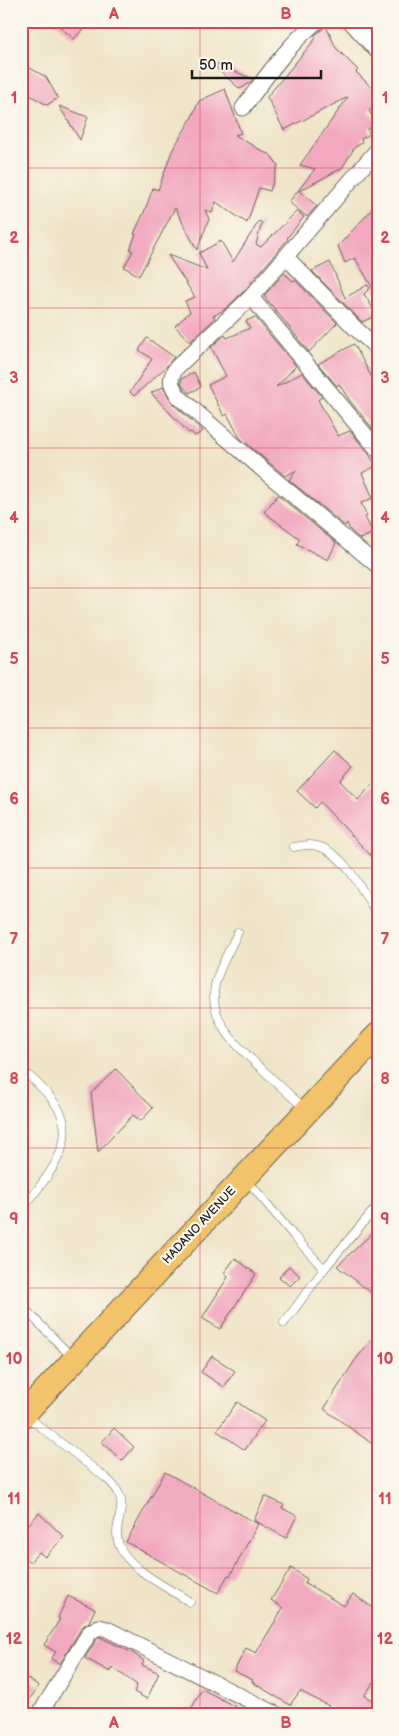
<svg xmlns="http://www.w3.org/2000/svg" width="399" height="1736" viewBox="0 0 399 1736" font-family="'Balsamiq Sans',sans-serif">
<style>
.building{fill:#f2a9bf}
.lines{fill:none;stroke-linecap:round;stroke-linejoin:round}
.service-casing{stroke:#666258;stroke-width:9}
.minor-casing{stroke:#666258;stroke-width:17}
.primary-casing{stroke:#666258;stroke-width:26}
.service{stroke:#fff;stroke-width:8}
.minor{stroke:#fff;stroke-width:15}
.primary{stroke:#f2c36a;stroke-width:24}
.grid{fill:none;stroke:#d1495b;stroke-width:1;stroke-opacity:0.55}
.labels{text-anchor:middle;stroke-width:4.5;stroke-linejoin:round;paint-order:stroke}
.street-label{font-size:12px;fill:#1c1c1c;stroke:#fbf7ec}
.neatline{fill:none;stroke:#d1495b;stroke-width:2}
.grid-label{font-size:16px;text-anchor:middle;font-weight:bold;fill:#d1495b}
</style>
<rect width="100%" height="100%" fill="#fbf7ec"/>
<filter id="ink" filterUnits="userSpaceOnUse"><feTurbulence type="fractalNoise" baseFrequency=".02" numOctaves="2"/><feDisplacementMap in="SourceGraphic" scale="10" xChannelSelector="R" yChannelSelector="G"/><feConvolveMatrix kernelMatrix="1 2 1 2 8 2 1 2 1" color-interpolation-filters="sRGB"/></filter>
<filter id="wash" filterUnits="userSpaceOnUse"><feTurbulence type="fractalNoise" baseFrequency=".0096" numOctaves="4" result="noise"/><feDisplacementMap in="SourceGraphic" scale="20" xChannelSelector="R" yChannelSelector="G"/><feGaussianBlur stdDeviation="1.12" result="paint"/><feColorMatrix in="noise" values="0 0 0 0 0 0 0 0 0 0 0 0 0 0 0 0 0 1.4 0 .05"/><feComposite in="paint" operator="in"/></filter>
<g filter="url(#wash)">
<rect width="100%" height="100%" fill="#efe4c7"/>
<g id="blocks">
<g class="building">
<path d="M53 21H90L74 39Z"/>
<path d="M326 26 336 48 358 70 356 72 378 94V102L369 111 377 124 367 129 370 134 361 139 362 143 355 147 342 168 299 191 317 206 307 217 289 202 315 169 300 165 348 97 284 130 267 97 316 38 314 36Z"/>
<path d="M21 63 46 77 58 98 47 105 21 90Z"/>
<path d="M214 63 253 79 250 83 240 89 213 65Z"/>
<path d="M225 89 241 133 235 135 267 154 269 153 278 165 270 191 259 188 247 223 216 202 212 213 205 210 209 219 197 250 175 208 139 276 124 267 133 251 130 250 136 234H134L145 210 153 188 158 190 172 151 191 119 199 101Z"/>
<path d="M59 106 88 117 80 140Z"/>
<path d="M378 203V297L355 258 345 263 338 246Z"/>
<path d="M297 211 304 217 287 238 288 239 244 291 224 310 213 316 215 318 190 342 175 326 190 312 185 301 195 297 168 255 207 270 199 253 221 241 233 262 259 221 262 223 256 244 261 247Z"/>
<path d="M330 262 345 298 367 285 370 288 364 294 377 315 362 322 312 271Z"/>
<path d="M284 273 293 281 295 280 337 323 309 352 264 296Z"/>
<path d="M255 317 296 366 276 387 302 373 322 397 318 400 338 436 350 431 369 454 376 466 362 473 373 498 361 503 367 516 365 517 373 533 360 539 350 530 347 523 345 526 289 480 297 470 285 476 240 438 227 414 224 416 208 385 226 376 211 347 225 335 227 338 250 328 246 321Z"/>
<path d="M147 338 174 357 166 367 134 396 130 392 152 359 139 350Z"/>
<path d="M354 344 378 389V435L350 401 339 384 337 386 318 364Z"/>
<path d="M194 372 201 387 189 393 182 385 181 379Z"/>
<path d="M163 387 173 404 203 431 195 436 191 432 189 433 151 393Z"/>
<path d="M278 495 336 543 328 560 297 544 300 539 264 512Z"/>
<path d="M335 750 353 766 340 781 358 800 378 778V863L320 802 315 808 297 791Z"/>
<path d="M116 1069 153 1108 141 1121 133 1115 98 1152 91 1093Z"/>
<path d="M378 1228V1298L337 1266Z"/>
<path d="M235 1258 256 1274 220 1329 202 1318 228 1277 224 1273Z"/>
<path d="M289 1266 300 1276 290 1286 279 1277Z"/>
<path d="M378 1331V1448L324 1409 354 1362Z"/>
<path d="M212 1356 235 1371 224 1387 201 1372Z"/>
<path d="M237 1402 265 1421 245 1450 217 1431Z"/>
<path d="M114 1428 134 1447 122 1461 102 1442Z"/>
<path d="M165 1472 258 1524 230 1576 228 1575 218 1593 126 1542Z"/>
<path d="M265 1496 284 1505 282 1508 297 1516 286 1538 254 1520Z"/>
<path d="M39 1513 64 1537 45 1557 39 1552 30 1562 21 1555V1533Z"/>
<path d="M291 1568 307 1579 305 1583 344 1606 353 1594 378 1611V1676L364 1696 378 1703V1715H326L329 1706 300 1691 290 1705 252 1682 253 1680 234 1671 246 1648 256 1653 283 1608 271 1600Z"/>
<path d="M68 1596 95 1609 89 1622 82 1627 60 1664 51 1659 56 1652 44 1645 60 1619 58 1618Z"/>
<path d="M100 1637 133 1653 144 1661 142 1665 159 1673 147 1699 134 1692 137 1685 112 1667 110 1672 85 1658 97 1639Z"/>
<path d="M21 1674 39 1686 21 1711Z"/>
<path d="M202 1689 251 1715H188Z"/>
</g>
</g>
</g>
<g filter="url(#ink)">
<use href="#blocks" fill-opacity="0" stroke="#666258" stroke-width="1"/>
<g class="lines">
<g class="service-casing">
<g id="service">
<path d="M294 847C299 846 305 845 310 845 342 846 363 892 378 916"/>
<path d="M238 932C231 947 218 970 215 985 208 1022 238 1047 263 1070 277 1083 291 1096 305 1109"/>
<path d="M21 1068C32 1079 45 1089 54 1102 84 1141 44 1179 21 1211"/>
<path d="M247 1180 293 1235 324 1269"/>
<path d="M21 1305 73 1358"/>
<path d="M284 1323 324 1269 378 1205"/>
<path d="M25 1415 106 1478C137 1504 110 1519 119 1545 128 1569 170 1589 190 1602"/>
</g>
</g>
<g class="minor-casing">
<g id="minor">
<path d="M350 21 378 52"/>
<path d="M243 108C266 77 287 46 317 21"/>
<path d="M378 149 251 297 176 368C168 381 171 385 179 397L269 475 378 566"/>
<path d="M286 257 354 327 378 349"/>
<path d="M251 297 378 450"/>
<path d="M39 1715 90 1632 99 1627 107 1629 278 1715"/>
</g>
</g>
<g class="primary-casing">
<path id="primary" d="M21 1417 378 1035"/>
</g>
<use href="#service" class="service"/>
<use href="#minor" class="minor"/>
<use href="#primary" class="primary"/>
</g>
</g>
<path class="grid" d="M200 21V1715M21 168H378M21 308H378M21 448H378M21 588H378M21 728H378M21 868H378M21 1008H378M21 1148H378M21 1288H378M21 1428H378M21 1568H378"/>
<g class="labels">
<g class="street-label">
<text transform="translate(199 1225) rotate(-47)" y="4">HADANO AVENUE</text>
</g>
</g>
<rect width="399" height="1736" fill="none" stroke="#fbf7ec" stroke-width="55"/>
<path d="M192 70v8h129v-8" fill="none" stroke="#1c1c1c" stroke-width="2.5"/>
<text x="199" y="70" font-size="15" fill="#1c1c1c" stroke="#fbf7ec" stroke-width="4" paint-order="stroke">50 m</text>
<rect x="28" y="28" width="344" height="1680" class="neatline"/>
<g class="grid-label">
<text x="114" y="19">A</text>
<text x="286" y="19">B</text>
<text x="14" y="103">1</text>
<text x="385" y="103">1</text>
<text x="14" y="243">2</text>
<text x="385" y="243">2</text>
<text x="14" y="383">3</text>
<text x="385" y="383">3</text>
<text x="14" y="523">4</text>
<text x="385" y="523">4</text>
<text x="14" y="664">5</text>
<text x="385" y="664">5</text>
<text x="14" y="804">6</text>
<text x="385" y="804">6</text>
<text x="14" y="944">7</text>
<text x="385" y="944">7</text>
<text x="14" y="1084">8</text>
<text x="385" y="1084">8</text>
<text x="14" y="1224">9</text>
<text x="385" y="1224">9</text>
<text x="14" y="1364">10</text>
<text x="385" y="1364">10</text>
<text x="14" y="1504">11</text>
<text x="385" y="1504">11</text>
<text x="14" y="1644">12</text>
<text x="385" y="1644">12</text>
<text x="114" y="1728">A</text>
<text x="286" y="1728">B</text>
</g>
</svg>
